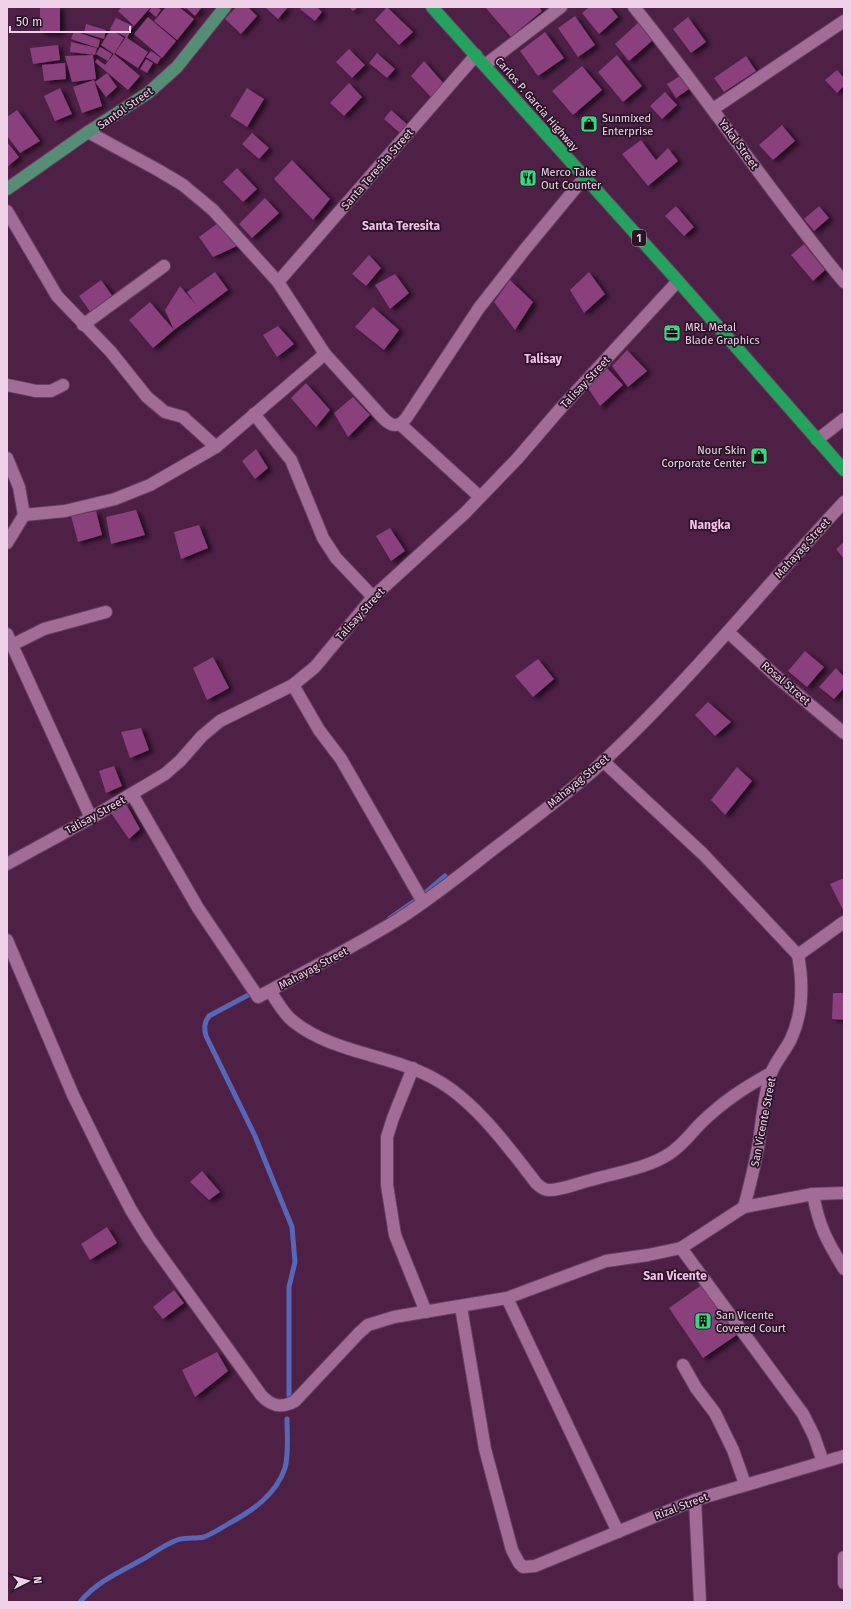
<svg xmlns="http://www.w3.org/2000/svg" width="851" height="1609" viewBox="0 0 851 1609" font-family="'Fira Sans',sans-serif">
<style>
.lines{fill:none;stroke-linecap:round;stroke-linejoin:round}
.stream{stroke:#5866b8;stroke-width:5}
.building{fill:#893f7c;filter:url(#shadow)}
.minor-casing{stroke:#673f61;stroke-width:14}
.major-casing{stroke:#673f61;stroke-width:14}
.highway-casing{stroke:#673f61;stroke-width:14}
.minor{stroke:#a16d97;stroke-width:12}
.major{stroke:#568d75;stroke-width:12}
.highway{stroke:#24a35f;stroke-width:12}
.labels{text-anchor:middle;stroke-width:3.5;stroke-linejoin:round;paint-order:stroke}
.shield{fill:#281424;stroke:#b399ad;stroke-width:1}
.shield-label{font-size:10px;font-weight:bold;fill:#efd2e8}
.street-label{font-size:11px;fill:#efd2e8;stroke:#281424}
.poi-label{font-size:11px;fill:#efd2e8;stroke:#281424;text-anchor:start}
.neighbourhood-label{font-size:12px;font-weight:bold;fill:#f8bfec;stroke:#281424}
</style>
<defs>
<filter id="shadow"><feDropShadow dx="4.5" dy="2.5" stdDeviation="2" flood-color="#0009"/></filter>
</defs>
<rect width="100%" height="100%" fill="#4e2046"/>
<g class="lines">
<g class="stream">
<path d="M424 894 445 876"/>
<path d="M390 918 416 900 415 896"/>
<path d="M252 993 209 1016C204 1023 204 1028 206 1036L255 1136 292 1227 295 1262 289 1287V1395"/>
<path d="M80 1602C97 1581 122 1571 145 1558 155 1552 166 1544 177 1540 186 1537 195 1539 204 1537 212 1534 220 1529 228 1524 252 1511 276 1495 285 1468 289 1453 287 1435 287 1419"/>
</g>
</g>
<g class="building">
<rect x="40" y="7" width="20" height="26"/>
<path d="M122 7H149L150 8 134 26 118 11Z"/>
<path d="M152 7H157L161 10 156 17 149 11Z"/>
<path d="M166 7H179L194 19 177 40 154 21Z"/>
<path d="M182 7H202L195 16 186 8 185 9Z"/>
<path d="M236 7H248L257 16 241 34 225 19Z"/>
<path d="M265 7H288L278 19Z"/>
<path d="M302 7H317L322 12 315 21 300 9Z"/>
<path d="M349 7H358L353 11Z"/>
<path d="M387 7 413 32 399 45 375 20Z"/>
<path d="M485 7H539L542 11 511 37Z"/>
<path d="M589 7H610L618 17 599 34 582 13Z"/>
<path d="M575 16 595 45 578 57 558 28Z"/>
<path d="M148 17 176 41 162 58 134 34Z"/>
<path d="M688 17 706 42 691 53 673 29Z"/>
<path d="M116 18 133 26 127 38 148 52 138 68 115 53 126 37 110 29Z"/>
<path d="M638 23 653 40 629 61 615 44Z"/>
<path d="M86 24 106 30 104 39 84 33Z"/>
<path d="M111 29 124 38 114 54 101 45Z"/>
<path d="M74 31 100 40 98 48 71 39Z"/>
<path d="M545 32 564 58 538 76 520 51Z"/>
<path d="M71 42 97 48 95 55 70 52Z"/>
<path d="M58 45 60 60 33 64 30 48Z"/>
<path d="M100 47 112 54 108 61 96 54Z"/>
<path d="M349 49 365 65 352 78 336 62Z"/>
<path d="M151 51 161 58 157 64 146 57Z"/>
<path d="M377 53 395 69 387 78 369 63Z"/>
<path d="M114 54 140 76 128 90 95 62 97 59 105 65Z"/>
<path d="M93 55 96 79 72 82 65 56Z"/>
<path d="M617 55 642 86 623 102 598 72Z"/>
<path d="M746 56 756 71 724 92 714 78Z"/>
<path d="M146 59 153 63 147 73 140 69Z"/>
<path d="M424 61 445 85 431 97 411 76Z"/>
<path d="M65 63 66 79 44 81 42 65Z"/>
<path d="M582 66 602 90 573 115 552 91Z"/>
<path d="M837 70 844 78V86L837 93 825 80Z"/>
<path d="M107 73 117 87 106 97 95 82Z"/>
<path d="M680 76 689 89 676 98 667 84Z"/>
<path d="M94 80 102 106 82 113 73 87Z"/>
<path d="M349 83 362 97 344 116 330 103Z"/>
<path d="M60 88 72 114 55 121 44 96Z"/>
<path d="M247 88 264 99 247 127 230 116Z"/>
<path d="M665 92 677 105 662 119 650 106Z"/>
<path d="M17 110 40 141 20 153 7 136V117Z"/>
<path d="M391 110 408 125 401 134 384 119Z"/>
<path d="M782 125 795 141 773 160 759 145Z"/>
<path d="M252 133 269 148 259 159 242 144Z"/>
<path d="M641 140 656 160 668 148 678 161 648 186 622 154Z"/>
<path d="M7 142 19 157 7 167Z"/>
<path d="M292 160 330 199 313 220 274 179Z"/>
<path d="M237 168 257 189 243 202 223 182Z"/>
<path d="M265 198 279 213 252 238 239 224Z"/>
<path d="M676 206 694 227 684 236 665 216Z"/>
<path d="M819 206 829 218 814 231 804 219Z"/>
<path d="M218 223 237 246 213 257 199 237Z"/>
<path d="M804 244 825 270 813 281 791 255Z"/>
<path d="M369 255 381 268 366 286 352 274Z"/>
<path d="M215 272 228 290 174 330 153 348 129 320 150 302 174 330 165 310 180 286 197 306 187 292Z"/>
<path d="M589 272 605 294 584 313 570 290Z"/>
<path d="M395 274 409 293 390 309 375 285Z"/>
<path d="M101 280 116 301 94 317 79 296Z"/>
<path d="M510 280 533 302 515 330 494 302Z"/>
<path d="M373 307 399 330 384 350 355 327Z"/>
<path d="M278 326 294 344 277 357 263 335Z"/>
<path d="M627 350 647 371 628 387 612 366Z"/>
<path d="M604 365 623 385 600 406 586 385Z"/>
<path d="M306 383 330 410 316 427 291 398Z"/>
<path d="M353 397 370 415 348 437 334 413Z"/>
<path d="M256 449 268 468 255 479 242 461Z"/>
<path d="M136 510 145 535 111 544 106 517Z"/>
<path d="M96 511 102 535 78 542 71 516Z"/>
<path d="M199 525 208 548 181 559 174 532Z"/>
<path d="M390 528 405 551 391 561 376 536Z"/>
<path d="M844 542V559L836 549Z"/>
<path d="M805 651 824 667 807 687 788 671Z"/>
<path d="M213 657 229 688 207 700 193 668Z"/>
<path d="M538 659 554 679 533 697 515 676Z"/>
<path d="M836 668 844 677V688L834 699 819 687Z"/>
<path d="M708 702 731 722 715 736 695 715Z"/>
<path d="M141 728 149 750 130 758 121 732Z"/>
<path d="M114 766 122 786 106 793 99 771Z"/>
<path d="M737 767 752 781 725 815 711 800Z"/>
<path d="M126 804 140 829 129 839 111 813Z"/>
<path d="M844 878V910H843L830 884Z"/>
<path d="M833 993H844V1020L832 1019Z"/>
<path d="M202 1171 220 1192 209 1200 190 1182Z"/>
<path d="M107 1227 117 1243 90 1260 81 1244Z"/>
<path d="M703 1284 738 1334 703 1358 669 1308Z"/>
<path d="M174 1290 184 1303 163 1319 153 1307Z"/>
<path d="M217 1352 228 1371 195 1397 182 1370Z"/>
</g>
<g class="lines">
<g class="minor-casing">
<g id="minor">
<path d="M634 7C707 97 770 193 844 282"/>
<path d="M485 65 561 7"/>
<path d="M713 109 844 21"/>
<path d="M88 132 158 170 183 185 213 210 278 282 325 354 383 418C392 427 399 428 407 417L479 308 526 248 584 178"/>
<path d="M7 211 57 296 111 352 147 397 165 412 183 417 216 447"/>
<path d="M278 282 476 55"/>
<path d="M83 325 164 266"/>
<path d="M7 385 36 391H51L63 385"/>
<path d="M254 414 291 460 323 538 336 558 373 597"/>
<path d="M400 424 480 497"/>
<path d="M817 440 844 419"/>
<path d="M7 458 19 487 24 515 7 543"/>
<path d="M24 515 65 511 115 499 150 485 216 447 325 354"/>
<path d="M728 632 778 678 844 733"/>
<path d="M7 634 91 818"/>
<path d="M12 645 44 629 106 612"/>
<path d="M293 685 319 730 341 759 423 902"/>
<path d="M603 761 703 854 798 955"/>
<path d="M132 794 198 908 258 997C304 972 350 949 394 922 428 901 460 875 491 851 526 824 562 798 595 769 685 687 761 591 844 502"/>
<path d="M7 864 91 818 165 774 180 761 202 736 220 721 293 685 315 667 373 597 465 513 517 459 560 409 678 281"/>
<path d="M7 940 73 1095 106 1162 131 1210 149 1239 261 1395C271 1406 281 1409 295 1401L359 1333 368 1325 394 1317 507 1298 606 1261 648 1255 681 1248 744 1207 813 1194 844 1193"/>
<path d="M798 955 844 922"/>
<path d="M270 991C277 1001 284 1015 294 1022 336 1055 395 1054 440 1082 477 1104 510 1149 536 1183 540 1187 544 1190 549 1190 563 1190 578 1183 591 1180 615 1173 648 1168 669 1154 682 1146 691 1133 702 1122 725 1100 744 1088 771 1073"/>
<path d="M413 1068 393 1118 387 1137V1185L395 1235 426 1312"/>
<path d="M813 1194C819 1227 827 1241 844 1269"/>
<path d="M744 1207C750 1185 755 1164 759 1142 762 1119 764 1095 771 1073 776 1061 785 1051 791 1039 803 1013 803 982 798 955"/>
<path d="M681 1248 803 1414 814 1436 823 1462"/>
<path d="M507 1298 618 1532"/>
<path d="M461 1307 485 1449 512 1550 519 1563 523 1567 535 1566 695 1500 844 1456"/>
<path d="M683 1365 696 1388 715 1413 733 1450 745 1484"/>
<path d="M695 1500 700 1602"/>
<path d="M844 1557V1583"/>
</g>
</g>
<g class="major-casing">
<path id="major" d="M7 189 88 132 148 93 177 67 225 7"/>
</g>
<g class="highway-casing">
<path id="highway" d="M432 7 678 281 844 470"/>
</g>
<use href="#minor" class="minor"/>
<use href="#major" class="major"/>
<use href="#highway" class="highway"/>
</g>
<defs>
<g id="shop-square" transform="scale(0.9)"><rect x="-9" y="-9" width="18" height="18" rx="4" fill="#37d880" stroke="#281424"/><path d="M-5-2.5h2.3a2.7 3.5 0 0 1 5.4 0H5L5.5 6h-11ZM-1.5-2.5h3a1.5 2.3 0 0 0-3 0Z" fill="#111"/></g>
<g id="restaurant-square" transform="scale(0.9)"><rect x="-9" y="-9" width="18" height="18" rx="4" fill="#37d880" stroke="#281424"/><path d="M-5-6h1v4h1v-4h1v4h1v-4h1v5L-1.5 .5V6h-2V.5L-5-1ZM5-6V6H3V1.5H1.5Q1.5-4 5-6Z" fill="#111"/></g>
<g id="office-square" transform="scale(0.9)"><rect x="-9" y="-9" width="18" height="18" rx="4" fill="#37d880" stroke="#281424"/><path d="M-6-3h4V-5.5h4V-3h4V5H-6ZM-1-4.5V-3h2v-1.5ZM-6 0V1H6V0Z" fill="#111"/></g>
<g id="building-square" transform="scale(0.9)"><rect x="-9" y="-9" width="18" height="18" rx="4" fill="#37d880" stroke="#281424"/><path d="M-4-6H4V6H1V3H-1V6H-4ZM-2.5-4.3h1.7v1.8h-1.7ZM.8-4.3h1.7v1.8H.8ZM-2.5-1h1.7V.8h-1.7ZM.8-1h1.7V.8H.8Z" fill="#111"/></g>
</defs>
<g fill-rule="evenodd">
<use href="#shop-square" x="589" y="124"/>
<use href="#restaurant-square" x="528" y="178"/>
<use href="#office-square" x="672" y="333"/>
<use href="#shop-square" x="759" y="456"/>
<use href="#building-square" x="703" y="1321"/>
</g>
<g class="labels">
<rect class="shield" x="632" y="230" width="14" height="16" rx="3"/>
<g class="shield-label">
<text x="639" y="242">1</text>
</g>
<g class="street-label">
<text transform="translate(537 104) rotate(49)" y="4">Carlos P. Garcia Highway</text>
<text transform="translate(125 108) rotate(-35)" y="4">Santol Street</text>
<text transform="translate(739 144) rotate(54)" y="4">Yakal Street</text>
<text transform="translate(377 169) rotate(-49)" y="4">Santa Teresita Street</text>
<text transform="translate(585 382) rotate(-47)" y="4">Talisay Street</text>
<text transform="translate(802 548) rotate(-48)" y="4">Mahayag Street</text>
<text transform="translate(360 614) rotate(-48)" y="4">Talisay Street</text>
<text transform="translate(786 683) rotate(41)" y="4">Rosal Street</text>
<text transform="translate(578 781) rotate(-40)" y="4">Mahayag Street</text>
<text transform="translate(95 815) rotate(-29)" y="4">Talisay Street</text>
<text transform="translate(313 968) rotate(-28)" y="4">Mahayag Street</text>
<text transform="translate(763 1122) rotate(-79)" y="4">San Vicente Street</text>
<text transform="translate(681 1506) rotate(-21)" y="4">Rizal Street</text>
</g>
<g class="poi-label">
<text x="602" y="122">Sunmixed<tspan x="602" dy="13">Enterprise</tspan></text>
<text x="541" y="176">Merco Take<tspan x="541" dy="13">Out Counter</tspan></text>
<text x="685" y="331">MRL Metal<tspan x="685" dy="13">Blade Graphics</tspan></text>
<text x="746" y="454" text-anchor="end">Nour Skin<tspan x="746" dy="13">Corporate Center</tspan></text>
<text x="716" y="1319">San Vicente<tspan x="716" dy="13">Covered Court</tspan></text>
</g>
<g class="neighbourhood-label">
<text x="401" y="230">Santa Teresita</text>
<text x="543" y="363">Talisay</text>
<text x="710" y="529">Nangka</text>
<text x="675" y="1280">San Vicente</text>
</g>
</g>
<rect width="851" height="1609" fill="none" stroke="#efd2e8" stroke-width="16"/>
<g transform="translate(28 1581) rotate(84)" stroke="#281424" stroke-width="3" paint-order="stroke">
<path d="M0-3L7 15L0 10L-7 15Z" fill="#efd2e8"/>
<text y="-6" font-size="11" font-weight="bold" text-anchor="middle" fill="#efd2e8">N</text>
</g>
<path d="M10 26v6h120v-6" fill="none" stroke="#efd2e8" stroke-width="2"/>
<text x="16" y="26" font-size="12" fill="#efd2e8" stroke="#281424" stroke-width="3" paint-order="stroke">50 m</text>
</svg>
